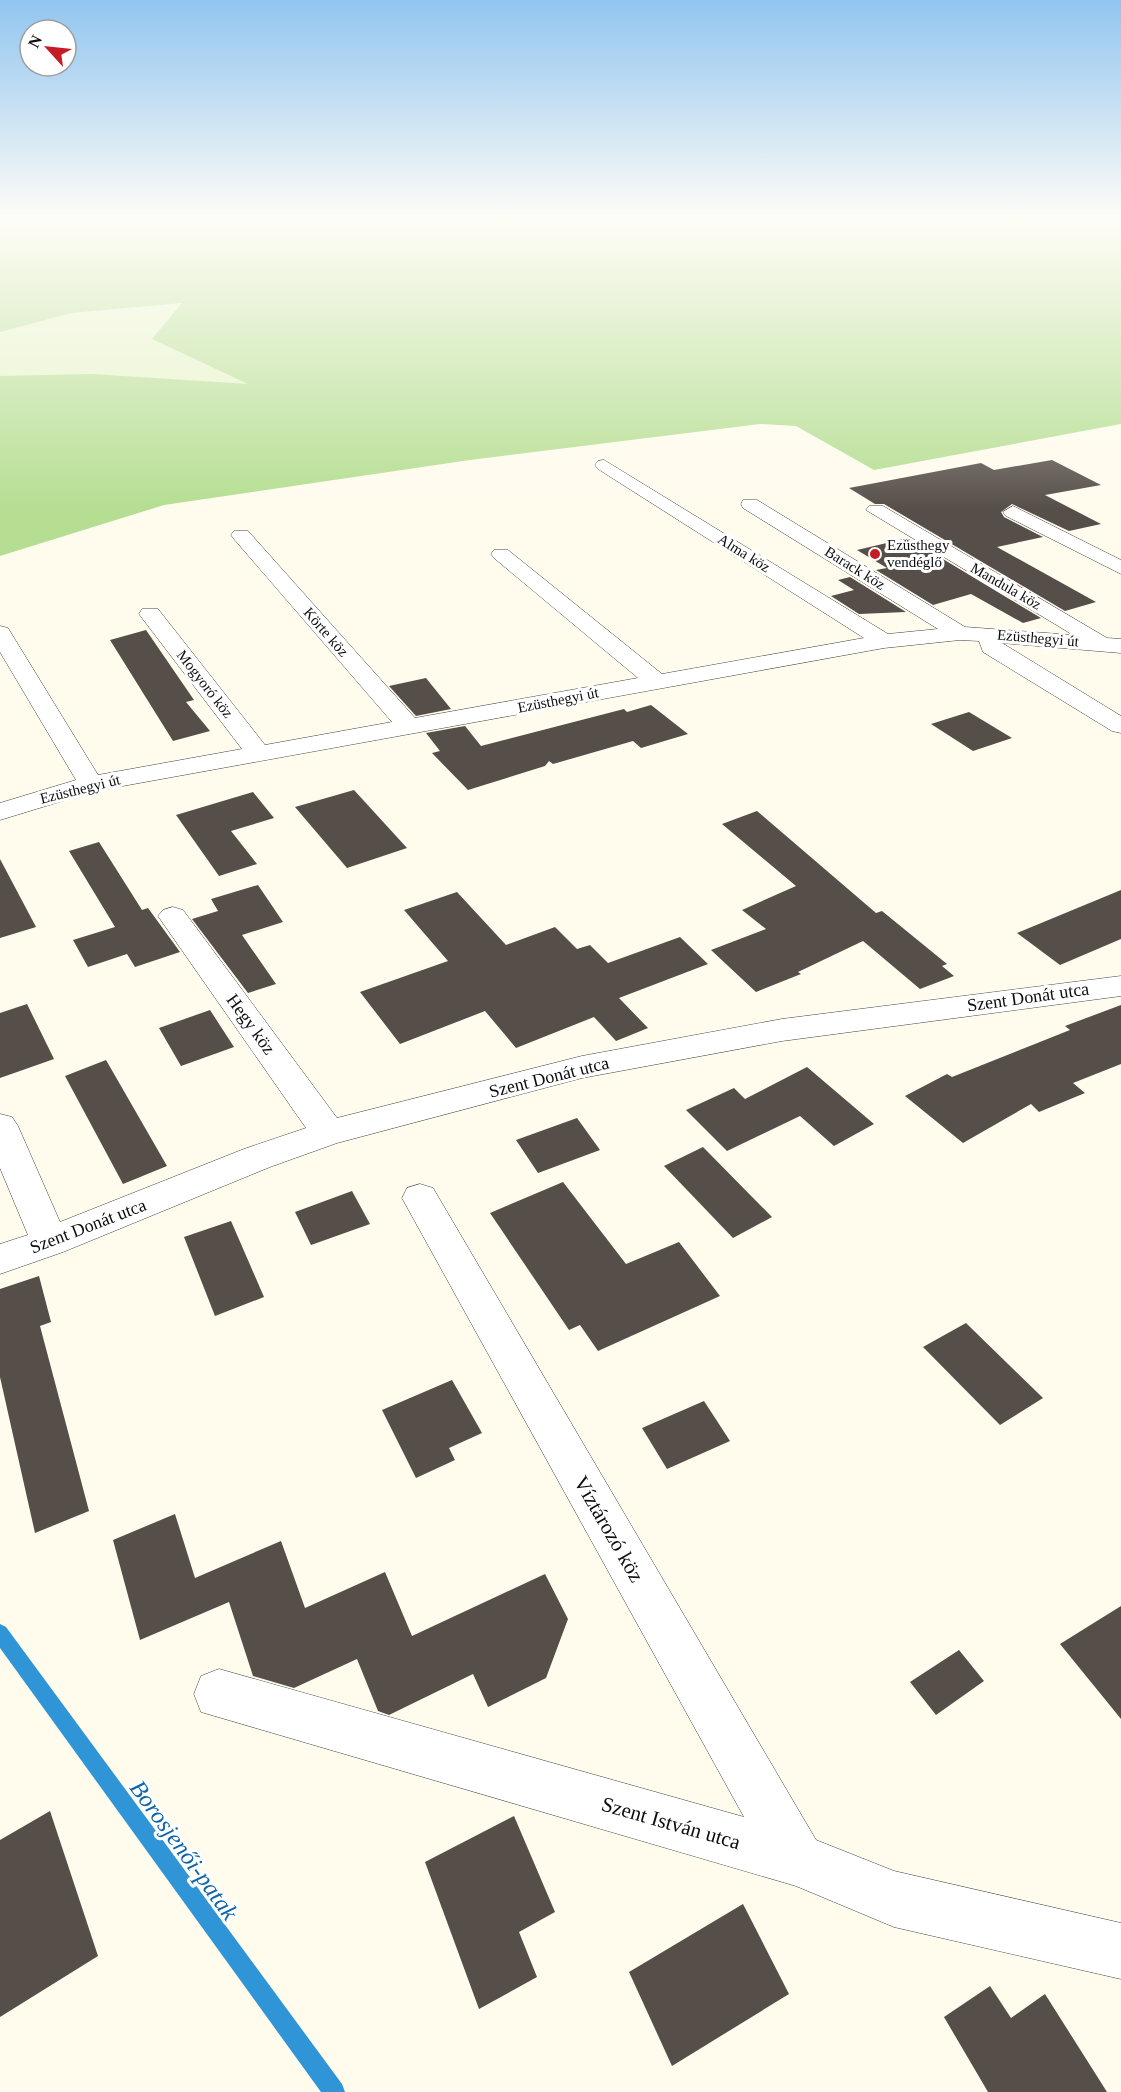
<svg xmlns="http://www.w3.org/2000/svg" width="1121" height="2092" viewBox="0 0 1121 2092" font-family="Georgia,serif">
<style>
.forest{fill:#b5de92}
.pitch{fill:#e4f3c7}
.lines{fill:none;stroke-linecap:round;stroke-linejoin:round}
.stream{fill:#3095d6;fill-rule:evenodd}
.building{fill:#564e49}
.minor-casing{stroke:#404040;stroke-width:1}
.minor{fill:#fff;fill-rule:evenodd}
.poi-dot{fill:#c61c26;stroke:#fff;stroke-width:2}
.labels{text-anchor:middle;stroke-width:6;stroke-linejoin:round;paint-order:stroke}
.far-poi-label{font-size:15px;fill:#0d0d0d;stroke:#fff;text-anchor:start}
.far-street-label{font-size:15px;fill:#0d0d0d;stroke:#fff}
.street-label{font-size:18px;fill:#0d0d0d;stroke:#fff}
.near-street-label{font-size:21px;fill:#0d0d0d;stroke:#fff}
.near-water-label{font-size:24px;font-style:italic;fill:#0e65a7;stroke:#fff}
</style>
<rect width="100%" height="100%" fill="#fffbed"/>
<path class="forest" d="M0 218H1121V424L874 470 796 426 760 424 470 460 164 505 0 556Z"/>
<path class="pitch" d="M182 303 152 339 248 384 91 374 0 376V332L71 313Z"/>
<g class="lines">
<path class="stream" d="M0 1624 6 1627 342 2084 345 2092H321L0 1648Z"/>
</g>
<g class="building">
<path d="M1052 460 1101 485 1045 495 1101 524 1069 531 1012 504 1001 512 1004 517 1043 537 997 547 1096 602 1065 611 884 504H875L849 488 981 463 994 470Z"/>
<path d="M908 538 1041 618 1023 623 971 594 933 605 876 570 887 568 857 550Z"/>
<path d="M850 577 906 612 859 614 831 596 854 590 838 580Z"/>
<path d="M146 630 194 700 186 702 210 731 173 741 110 640Z"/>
<path d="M426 678 451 709 416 716 389 686Z"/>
<path d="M651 705 688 734 641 748 633 741 553 764 549 761 545 766 468 790 432 753 440 751 426 733 465 726 481 746 624 709 627 712Z"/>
<path d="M969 712 1012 738 973 751 931 724Z"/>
<path d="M354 790 407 848 347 868 295 807Z"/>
<path d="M253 792 274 818 231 831 257 864 219 876 176 815Z"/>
<path d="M757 811 876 913 882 911 947 964 942 966 954 976 920 989 863 941 798 972 801 974 756 992 711 950 766 929 742 910 796 886 722 824Z"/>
<path d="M99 842 142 910 148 908 180 952 135 967 127 954 88 967 73 940 115 927 69 851Z"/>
<path d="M0 859 36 927 0 938Z"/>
<path d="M258 885 283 922 242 935 276 984 248 993 192 919 218 911 211 899Z"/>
<path d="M1121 890V939L1060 965 1017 933Z"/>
<path d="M457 892 506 945 555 927 577 949 590 945 608 963 680 937 708 964 619 998 648 1028 616 1041 594 1017 516 1048 485 1011 400 1044 360 992 448 961 404 910Z"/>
<path d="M27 1004 54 1059 0 1078V1013Z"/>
<path d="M1121 1005V1064L1073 1083 1085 1093 1039 1112 1031 1104 963 1143 905 1096 947 1074 952 1077 1070 1030 1065 1026Z"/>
<path d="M210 1010 234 1047 181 1066 159 1028Z"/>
<path d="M106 1060 167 1166 123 1184 65 1076Z"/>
<path d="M807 1067 874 1124 834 1146 800 1116 727 1151 686 1110 734 1088 745 1099Z"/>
<path d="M577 1118 600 1150 538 1173 516 1140Z"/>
<path d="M703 1147 772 1217 733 1238 664 1166Z"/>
<path d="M563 1182 626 1264 679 1242 720 1296 598 1351 580 1325 569 1330 490 1213Z"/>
<path d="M352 1191 370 1224 311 1245 295 1212Z"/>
<path d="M231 1221 264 1297 215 1316 184 1237Z"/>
<path d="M39 1276 51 1322 40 1326 89 1511 35 1533 0 1377V1289Z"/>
<path d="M966 1323 1043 1398 1000 1425 923 1347Z"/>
<path d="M452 1380 482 1433 449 1448 455 1460 416 1478 382 1410Z"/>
<path d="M704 1401 730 1441 667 1469 642 1428Z"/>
<path d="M175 1514 195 1578 281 1541 305 1608 385 1572 412 1636 545 1574 568 1619 546 1678 488 1707 473 1674 389 1715 378 1711 357 1659 294 1688 253 1676 229 1602 140 1640 113 1540Z"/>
<path d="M1121 1606V1719L1060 1644Z"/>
<path d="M959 1650 984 1681 936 1715 910 1682Z"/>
<path d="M50 1811 98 1956 0 2017V1840Z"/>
<path d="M514 1816 555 1912 519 1932 537 1977 479 2009 425 1862Z"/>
<path d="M743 1904 789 1994 672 2066 629 1972Z"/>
<path d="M990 1986 1011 2018 1045 1994 1107 2092H988L944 2017Z"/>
</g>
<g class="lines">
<g class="minor-casing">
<g id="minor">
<path d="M604 460 888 634 938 629 743 508 741 504 743 500H757L965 627 1073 635 866 510 869 506H883L1107 638 1121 639V653L1002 643 1121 716V733L1112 731 983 652 979 641 960 640 884 648 95 791 0 820V803L76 780 0 652V626L8 628 11 633 98 775 242 749 139 614 142 609H158L265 745 392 722 234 539 231 535 234 531H248L415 718 638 678 494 558 491 554 494 550H508L662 674 864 638 598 469 595 465 598 461Z"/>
<path d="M1013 506 1121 560V574L1006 516 1003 512Z"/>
<path d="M173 907 183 910 337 1118 582 1056 782 1019 1121 976V996L782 1041 582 1078 337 1143 270 1167 63 1252 0 1274V1244L28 1235 0 1168V1114L12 1117 18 1126 60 1222 244 1149 306 1128 158 916 163 910Z"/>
<path d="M420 1184 433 1188 816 1840 894 1871 1121 1923V1979L894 1927 796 1886 201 1712 194 1694 201 1676 219 1669 744 1817 402 1198 407 1188Z"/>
</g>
</g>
<use href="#minor" class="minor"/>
</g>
<linearGradient id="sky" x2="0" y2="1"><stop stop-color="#91c5ef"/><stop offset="0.43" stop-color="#fffdf7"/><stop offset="1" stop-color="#fffdf7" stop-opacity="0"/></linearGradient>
<rect width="1121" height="510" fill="url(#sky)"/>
<circle class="poi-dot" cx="875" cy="554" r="6"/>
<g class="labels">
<g class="far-poi-label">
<text x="887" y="550">Ezüsthegy<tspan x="887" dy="17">vendéglő</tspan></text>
</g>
<g class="far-street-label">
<text transform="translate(744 553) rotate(32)" y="5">Alma köz</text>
<text transform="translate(855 568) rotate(32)" y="5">Barack köz</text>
<text transform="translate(1006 586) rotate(30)" y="5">Mandula köz</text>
<text transform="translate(326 632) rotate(49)" y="5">Körte köz</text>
<text transform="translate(1038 638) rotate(5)" y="5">Ezüsthegyi út</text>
<text transform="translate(205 684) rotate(52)" y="5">Mogyoró köz</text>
<text transform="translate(558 700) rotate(-11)" y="5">Ezüsthegyi út</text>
<text transform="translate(80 789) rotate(-14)" y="5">Ezüsthegyi út</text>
</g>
<g class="street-label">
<text transform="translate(1028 997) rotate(-8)" y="6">Szent Donát utca</text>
<text transform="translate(251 1024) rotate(54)" y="6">Hegy köz</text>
<text transform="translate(549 1077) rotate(-14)" y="6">Szent Donát utca</text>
<text transform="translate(88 1226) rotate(-21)" y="6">Szent Donát utca</text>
</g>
<g class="near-street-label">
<text transform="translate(609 1529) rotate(60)" y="7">Víztározó köz</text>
<text transform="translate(671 1823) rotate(16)" y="7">Szent István utca</text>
</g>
<g class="near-water-label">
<text transform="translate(184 1850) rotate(54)" y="8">Borosjenői-patak</text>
</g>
</g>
<g transform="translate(48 48) rotate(297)"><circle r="28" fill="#ffffff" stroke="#9e9e9e" stroke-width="1.5"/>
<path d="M0-4.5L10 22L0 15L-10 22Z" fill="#c61c26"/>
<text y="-9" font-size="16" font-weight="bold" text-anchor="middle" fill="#0d0d0d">N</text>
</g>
</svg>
